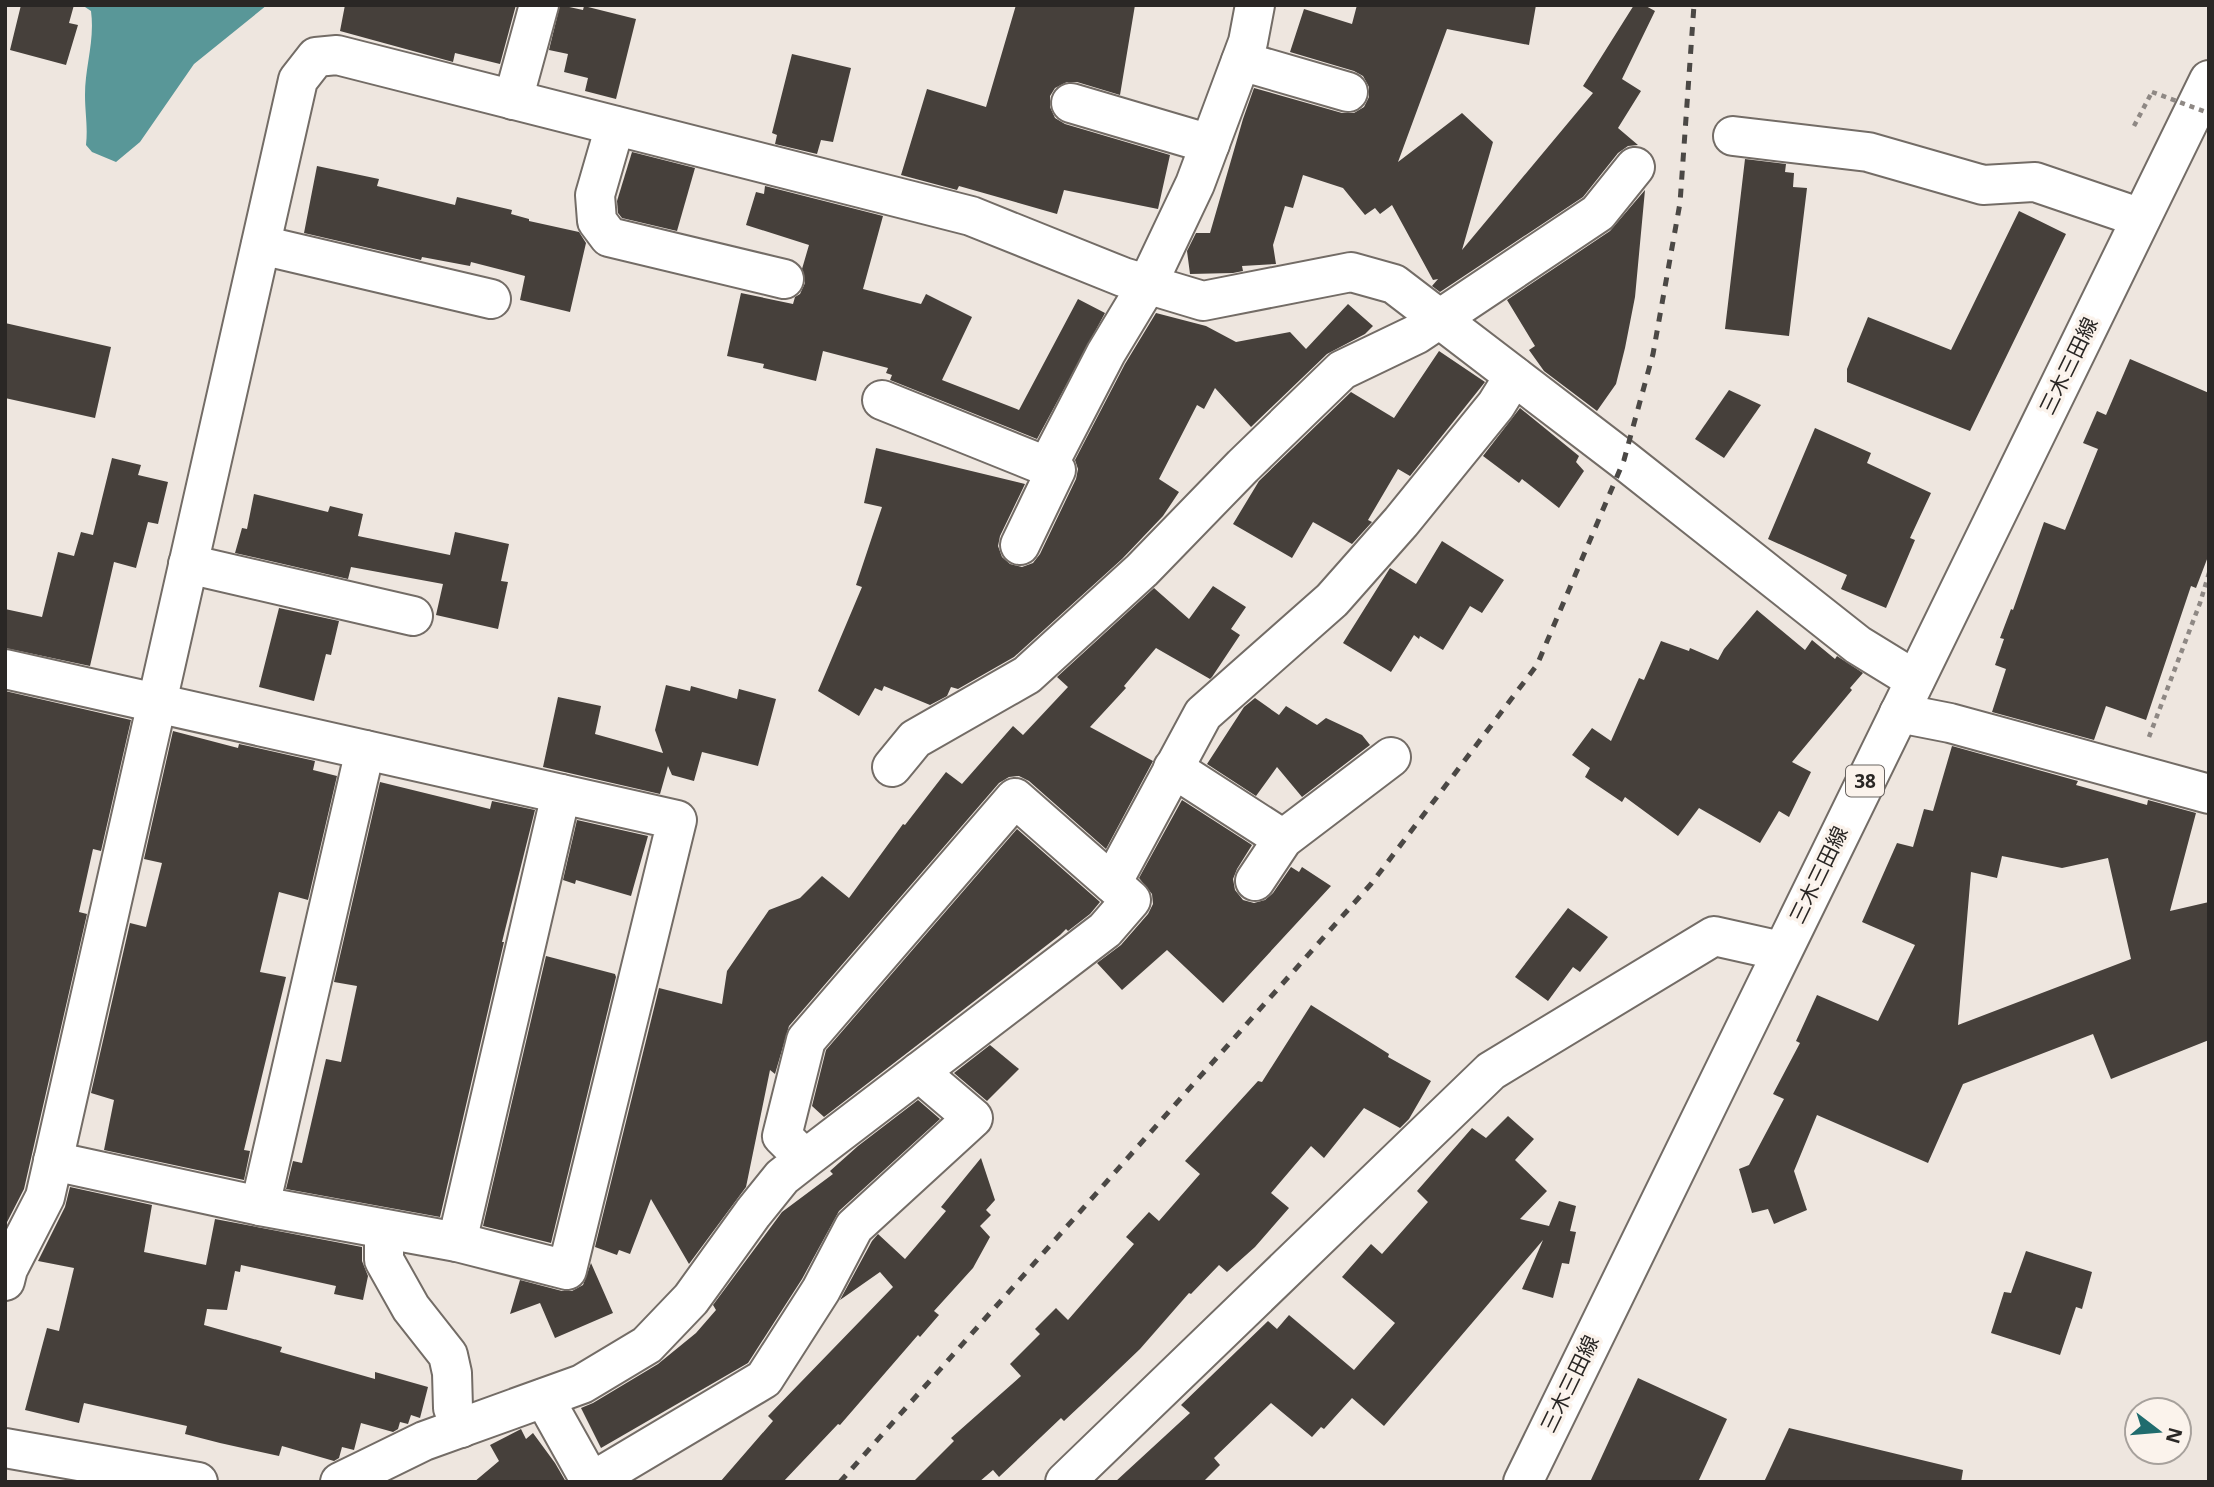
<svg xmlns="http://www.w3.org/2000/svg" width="2214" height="1487" viewBox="0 0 2214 1487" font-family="'Open Sans','Noto Sans JP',sans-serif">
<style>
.water{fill:#599798}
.building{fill:#46403b;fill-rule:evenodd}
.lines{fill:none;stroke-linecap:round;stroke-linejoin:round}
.minor-casing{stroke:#736c66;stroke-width:42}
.primary-casing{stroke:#736c66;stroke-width:42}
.path{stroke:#8e8884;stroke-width:4.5;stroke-dasharray:5 5;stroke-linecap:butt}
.minor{stroke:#fff;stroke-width:38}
.primary{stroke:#fff;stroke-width:38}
.rail{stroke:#4b4845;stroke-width:5;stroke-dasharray:9 9;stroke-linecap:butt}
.path-bridge{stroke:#8e8884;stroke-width:4.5;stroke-dasharray:5 5;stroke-linecap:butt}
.labels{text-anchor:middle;stroke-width:7;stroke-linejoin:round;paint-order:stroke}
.shield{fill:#fbf3ec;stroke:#696461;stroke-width:2}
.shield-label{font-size:19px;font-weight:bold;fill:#2a2725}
.street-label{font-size:21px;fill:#2a2725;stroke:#fbf3ec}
</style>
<rect width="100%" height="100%" fill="#eee6df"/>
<path class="water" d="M82 5H267L194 64 140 142 116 162 92 152 86 145C88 126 85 113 85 95 85 66 95 41 91 11Z"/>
<g class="building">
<path d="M21 5H74L69 23 78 25 66 65 10 50Z"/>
<path d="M345 5H516L500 64 455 53 453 62 340 31Z"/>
<path d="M560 5 583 10 584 6 636 19 616 99 585 91 588 78 564 72 568 54 549 50Z"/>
<path d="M1016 5H1135L1120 95 1077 82H1067L1055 88 1050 96V107L1055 118 1065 124 1170 155 1158 209 1064 190 1057 214 959 186 957 190 901 175 927 89 986 107Z"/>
<path d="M1357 5H1536L1529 45 1447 29 1398 162 1462 113 1493 142 1462 250 1593 93 1583 86 1634 5H1644L1655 11 1622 79 1641 91 1618 128 1638 145 1628 146 1618 153 1583 197 1440 292 1432 286 1438 279 1433 280 1392 205 1380 214 1375 208 1365 215 1343 188 1303 175 1293 208 1285 206 1273 245 1276 264 1242 266 1243 271 1233 273 1190 274 1187 251 1196 233H1210L1243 119 1254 88 1342 113H1354L1364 107 1369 97V87L1363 76 1354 71 1290 52 1304 9 1352 24Z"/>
<path d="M792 54 851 68 833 142 821 140 817 154 775 144 777 135 772 133Z"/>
<path d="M632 152 695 168 677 231 622 218 618 213 617 201Z"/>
<path d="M1745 159 1786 164 1785 172 1794 173 1793 187 1807 188 1789 336 1725 329Z"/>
<path d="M317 166 379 179 377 186 455 205 457 197 512 210 511 214 529 219V221L579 232 586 243 570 312 520 300 525 276 471 262 470 266 422 257 421 260 304 233Z"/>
<path d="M765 186 883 216 863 289 921 304 926 294 972 317 942 380 1019 410 1078 299 1105 313 1037 439 890 380 892 375 886 373 888 368 823 351 816 381 763 368 764 364 727 356 741 293 793 304 795 297 800 294 805 283 802 269 809 245 746 225 756 192 764 194Z"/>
<path d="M1645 190 1635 297 1625 348 1616 384 1597 411 1544 371 1529 350 1535 346 1507 300 1610 231Z"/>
<path d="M2019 211 2066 234 1970 431 1847 382V369L1868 317 1951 350Z"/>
<path d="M1348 304 1373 326 1365 334 1327 354 1251 427 1215 388 1204 409 1197 405 1159 479 1179 492 1163 516 1122 559 1014 657 958 689 951 687 947 696 930 705 884 686 882 691 875 688 859 716 818 691 862 587 856 585 882 507 864 503 876 448 1025 484 1000 536 998 546 1002 557 1010 564 1022 567 1033 563 1040 554 1076 479 1078 469 1075 460 1125 364 1156 313 1206 326 1236 342 1290 332 1306 349Z"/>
<path d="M5 323 111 347 95 418 5 398Z"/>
<path d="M1439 351 1485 382 1410 476 1398 469 1368 520 1372 522 1352 544 1313 522 1292 558 1233 524 1259 481 1351 392 1394 418Z"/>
<path d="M2130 359 2209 393V554L2196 588 2191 586 2146 720 2106 706 2094 740 1992 712 2006 669 1995 665 2004 639 2000 638 2011 609 2013 610 2044 522 2065 530 2098 449 2083 443 2097 411 2106 415Z"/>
<path d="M1729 390 1761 405 1724 458 1695 439Z"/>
<path d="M1520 408 1579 456 1576 462 1584 471 1559 508 1522 479 1519 483 1483 456Z"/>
<path d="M1815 428 1871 453 1867 463 1931 493 1910 538 1915 540 1886 608 1841 589 1847 575 1768 539Z"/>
<path d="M112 458 141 465 138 475 168 482 158 524 148 522 136 568 114 562 90 666 5 648V609L42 617 58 552 74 556 81 532 93 535Z"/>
<path d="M254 494 328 512 330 506 363 514 358 536 450 555 455 532 509 544 501 581 508 582 498 629 436 615 443 584 351 567 348 579 235 553 242 528 247 529Z"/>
<path d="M1442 541 1504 580 1482 613 1470 606 1443 650 1420 636 1419 639 1414 635 1391 672 1343 643 1390 568 1416 584Z"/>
<path d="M1213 586 1246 607 1231 629 1240 635 1212 677 1210 679 1156 648 1124 686 1126 688 1090 727 1153 761 1106 849 1029 781 1019 776 1009 777 999 783 789 1026 775 1074 770 1070 746 1187 689 1264 651 1199 630 1254 619 1250 617 1255 595 1247 659 988 722 1004 727 971 769 910 800 898 822 876 849 898 903 824 905 825 946 772 962 784 1013 726 1023 735 1068 687 1057 677 1154 588 1189 619Z"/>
<path d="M279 608 339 621 331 655 326 654 314 701 259 687Z"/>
<path d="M1757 610 1805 650 1812 640 1835 659 1837 656 1863 673 1850 688 1852 690 1792 762 1811 772 1789 817 1779 811 1760 843 1699 808 1678 836 1625 797 1622 802 1585 777 1590 768 1572 755 1592 728 1611 741 1639 678 1644 680 1661 641 1689 651 1690 648 1718 660 1724 649Z"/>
<path d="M666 685 690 691 691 686 737 699 739 689 776 699 758 766 702 752 694 781 672 775 668 766 660 794 543 767 558 697 601 706 595 734 663 753 655 730Z"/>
<path d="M5 691 131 720 101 851 93 849 79 912 87 914 24 1189 5 1226Z"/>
<path d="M1255 698 1279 715 1286 706 1317 725 1326 718 1362 735 1370 745 1302 797 1277 767 1256 796 1207 764 1244 707Z"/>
<path d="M173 731 238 748 239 744 315 761 313 770 337 776 308 900 279 892 260 972 286 977 244 1150 250 1151 244 1180 104 1150 114 1100 91 1093 130 923 146 927 162 863 144 859Z"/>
<path d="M1952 746 2078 781 2076 785 2147 805 2148 800 2196 813 2170 911 2209 902V1040L2111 1079 2093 1034 1963 1084 1928 1163 1817 1115 1794 1171 1807 1210 1774 1224 1768 1209 1752 1213 1739 1169 1749 1165 1784 1099 1773 1094 1800 1043 1796 1041 1817 995 1878 1021 1915 945 1862 922 1897 843 1913 847 1924 809 1933 811ZM2002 856 2062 868 2108 858 2131 959 1958 1025 1971 872 1997 878Z"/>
<path d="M380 782 490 809 492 801 535 810 502 942H504L440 1217 286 1189 293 1161 302 1163 326 1059 341 1062 357 986 334 982Z"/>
<path d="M1182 800 1252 845 1237 869 1233 879 1235 890 1243 900 1254 903 1265 900 1273 893 1291 867 1299 872 1302 867 1331 886 1223 1003 1167 950 1122 990 1097 963 1121 945 1148 914 1153 904 1152 894 1139 878Z"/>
<path d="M577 820 648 836 631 896 576 880 575 884 563 880Z"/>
<path d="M1017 829 1100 902 1090 914 1068 931 1066 929 1060 935 824 1117 812 1106 826 1050Z"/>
<path d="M1568 908 1608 937 1580 972 1573 967 1548 1001 1515 977Z"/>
<path d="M546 956 615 974 616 977 551 1243 483 1226Z"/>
<path d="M1311 1005 1389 1054 1388 1057 1431 1081 1409 1119 1400 1128 1364 1108 1324 1158 1311 1146 1271 1193 1289 1208 1255 1247 1227 1272 1219 1265 1191 1294 1189 1293 1140 1349 1095 1392 1064 1421 1061 1418 999 1477 993 1470 979 1482H913L954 1441 951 1438 1021 1376 1010 1364 1040 1334 1035 1329 1056 1308 1068 1320 1134 1244 1126 1237 1149 1212 1159 1221 1200 1174 1185 1161 1258 1081 1262 1082Z"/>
<path d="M990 1045 1019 1069 987 1101 954 1073Z"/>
<path d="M918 1100 940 1119 839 1211 802 1279 748 1363 601 1448 581 1408 593 1403 658 1364 696 1333 716 1310 713 1305 782 1212 833 1174 830 1171 858 1146Z"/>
<path d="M1508 1116 1534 1139 1515 1160 1547 1191 1520 1219 1549 1226 1559 1201 1576 1206 1570 1231 1576 1232 1569 1264 1562 1263 1553 1298 1522 1289 1543 1240 1384 1426 1352 1398 1324 1429 1321 1427 1312 1437 1271 1403 1214 1458 1220 1465 1203 1482H1115L1190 1413 1181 1405 1268 1321 1277 1329 1289 1315 1354 1370 1395 1323 1342 1277 1371 1244 1382 1254 1428 1202 1417 1191 1472 1128 1486 1138Z"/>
<path d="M981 1158 995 1200 986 1210 991 1215 980 1226 990 1237 973 1268 934 1311 939 1315 920 1337 918 1335 840 1425 838 1424 783 1482H720L773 1421 768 1416 893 1287 880 1272 840 1300 872 1241 878 1234 905 1259 946 1211 941 1207Z"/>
<path d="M70 1187 152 1205 144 1252 206 1265 215 1219 362 1247V1261L368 1276 363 1300 334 1294 336 1286 241 1265 240 1272 235 1271 227 1310 207 1309 204 1325 282 1347 280 1352 375 1379V1372L428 1387 420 1418 411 1415 408 1424 400 1422 398 1429 393 1432 361 1423 354 1450 342 1447 339 1458 334 1461 282 1446 279 1456 220 1443 185 1434 187 1426 84 1403 79 1423 25 1410 47 1328 59 1331 74 1268 38 1261 65 1207Z"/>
<path d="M2026 1251 2092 1272 2082 1309 2076 1307 2060 1355 1991 1333 2004 1292 2011 1293Z"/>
<path d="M591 1263 613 1313 555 1338 540 1303 510 1314 520 1280 562 1291H572L583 1285Z"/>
<path d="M1638 1378 1727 1419 1698 1482H1590Z"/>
<path d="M1789 1428 1963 1470 1961 1482H1764Z"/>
<path d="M521 1429 526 1439 533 1433 555 1463 566 1482H474L499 1461 490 1445Z"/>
</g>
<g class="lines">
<g class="minor-casing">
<g id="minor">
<path d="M1241 61 1348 92"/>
<path d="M513 100 539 5"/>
<path d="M1071 103 1210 144"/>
<path d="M615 126 595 195 597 221 609 237 784 279"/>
<path d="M1733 136 1868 152 1983 185 2035 182 2141 218"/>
<path d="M261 245 491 299"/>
<path d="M882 400 1056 470 1020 545"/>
<path d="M1047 467 1106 353 1147 285 1195 184 1248 42 1255 5"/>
<path d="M188 564 413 616"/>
<path d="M5 669 677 820 567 1270 457 1242 260 1206 53 1161"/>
<path d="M1899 713 1950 723 2209 794"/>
<path d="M892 767 915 739 1027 675 1142 570 1243 466 1342 370 1417 334 1598 213 1635 167"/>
<path d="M1173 768 1283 839"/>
<path d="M1255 881 1283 839 1391 757"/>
<path d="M1112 883 1203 714 1332 600 1401 522 1496 405 1514 376"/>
<path d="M260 1206 365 750"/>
<path d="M384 1229V1260L411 1308 448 1355 452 1373 453 1408 461 1428"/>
<path d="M457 1242 561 794"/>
<path d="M5 1281 8 1269 45 1197 298 80 316 57 337 55 971 216 1123 277 1203 301 1351 272 1394 284 1624 460 1858 645 1915 680"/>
<path d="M544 1398 591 1482 764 1379 821 1290 854 1227 973 1118 919 1072"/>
<path d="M5 1448 198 1482"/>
<path d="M340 1482 424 1441 582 1384 647 1345 691 1299 753 1213 782 1177 805 1159 1105 930 1131 900 1015 798 806 1040 782 1136 805 1159"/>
<path d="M1065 1482 1491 1071 1714 936 1781 951"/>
</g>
</g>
<g class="primary-casing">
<path id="primary" d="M1523 1482 2209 80"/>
</g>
<g class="path">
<path d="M2134 126 2152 92"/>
<path d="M2149 737 2200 603 2209 573"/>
</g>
<use href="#minor" class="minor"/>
<use href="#primary" class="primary"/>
<path class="rail" d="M840 1482 1371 884 1537 665 1624 460 1653 354 1680 203 1694 5"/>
<path class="path-bridge" d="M2152 92 2209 113"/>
</g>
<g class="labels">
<rect class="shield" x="1846" y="765.5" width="38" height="31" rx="5"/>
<g class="shield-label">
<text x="1865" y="788">38</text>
</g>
<g class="street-label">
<text transform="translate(2069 366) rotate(-64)" y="7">三木三田線</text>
<text transform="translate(1819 875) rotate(-64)" y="7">三木三田線</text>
<text transform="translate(1570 1384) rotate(-64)" y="7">三木三田線</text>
</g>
</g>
<rect width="2214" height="1487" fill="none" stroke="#2a2725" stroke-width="14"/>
<g transform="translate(2158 1431) rotate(106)"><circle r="33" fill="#fbf3ec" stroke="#a7a19c" stroke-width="2"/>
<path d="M0-5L12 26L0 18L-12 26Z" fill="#206c6e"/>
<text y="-10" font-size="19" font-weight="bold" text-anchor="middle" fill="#2a2725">N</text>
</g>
</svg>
